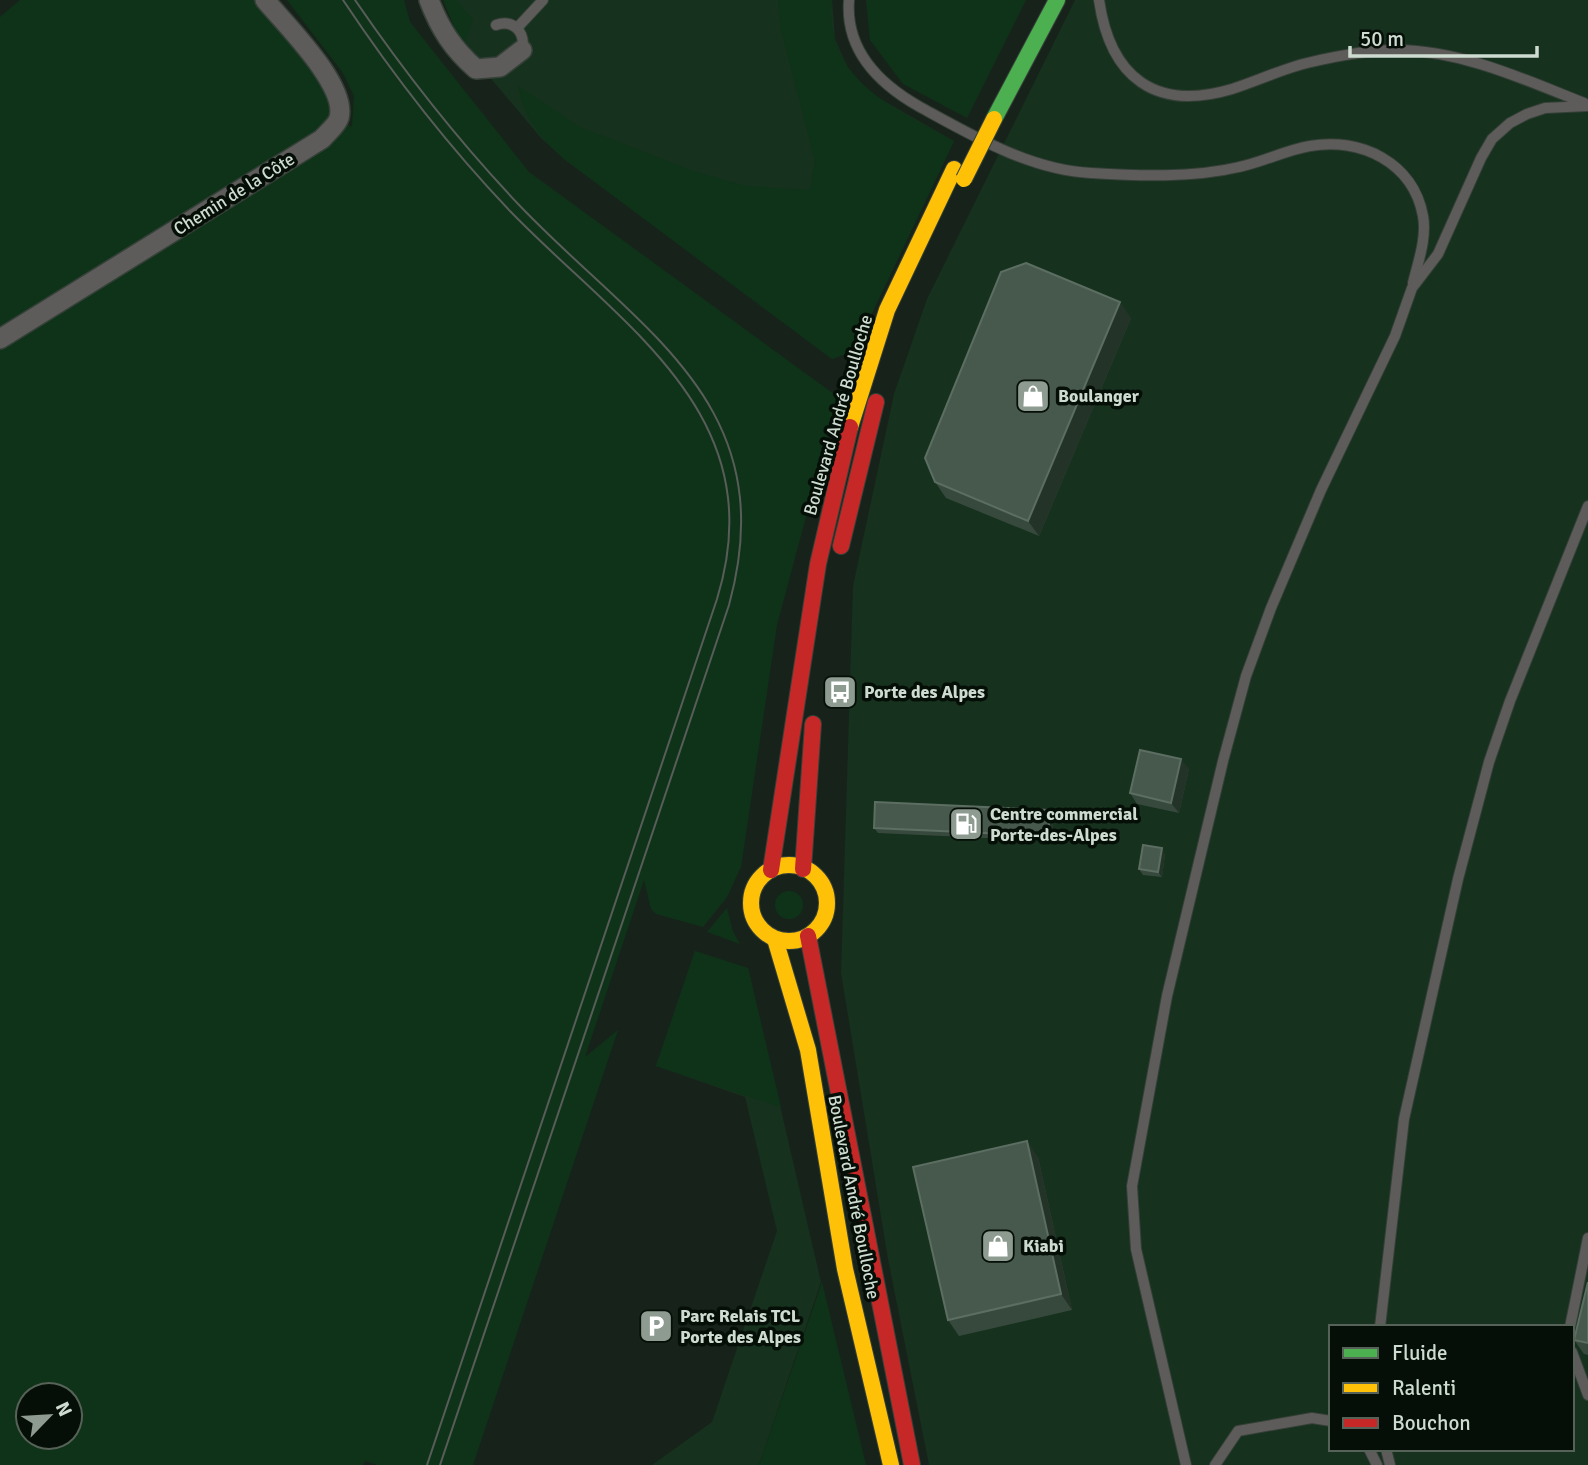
<svg xmlns="http://www.w3.org/2000/svg" width="1588" height="1465" viewBox="0 0 1588 1465" font-family="Signika,sans-serif">
<style>
.built{fill:#16311d;fill-rule:evenodd}
.green{fill:#0f3319;fill-rule:evenodd}
.lines{fill:none;stroke-linecap:round;stroke-linejoin:round}
.lane-casing{stroke:#354038;stroke-width:12}
.street-casing{stroke:#354038;stroke-width:22}
.fast-casing{stroke:#354038;stroke-width:18}
.slow-casing{stroke:#354038;stroke-width:18}
.jam-casing{stroke:#354038;stroke-width:18}
.lane{stroke:#5e5c5b;stroke-width:10}
.street{stroke:#5e5c5b;stroke-width:19}
.fast{stroke:#4caf50;stroke-width:16}
.slow{stroke:#ffc107;stroke-width:16}
.jam{stroke:#c62828;stroke-width:16}
.tram{stroke:#585d59;stroke-width:2}
.slow-bridge-casing{stroke:#354038;stroke-width:18;stroke-linecap:butt}
.slow-bridge{stroke:#ffc107;stroke-width:16}
.wall{fill:#37493d}
.shaded-wall{fill:#243328}
.building{fill:#47594d;stroke:#5c6d61;stroke-width:2}
.labels{text-anchor:middle;stroke-width:7;stroke-linejoin:round;paint-order:stroke}
.street-label{font-size:18px;fill:#cddbd0;stroke:#060f07}
.poi-label{font-size:18px;font-weight:bold;fill:#cddbd0;stroke:#060f07;text-anchor:start}
</style>
<rect width="100%" height="100%" fill="#17231a"/>
<g class="built">
<path d="M446 0H832L835 39 848 68 865 90 954 141 854 351 832 359 564 159 541 138 461 43Z"/>
<path d="M1075 0H1588V1465H929L888 1259 841 973 853 586 894 394 927 299ZM1331 1327H1572V1449H1331Z"/>
<path d="M695 951 749 972 821 1282 759 1465H652L712 1422 777 1231 745 1097 656 1066Z"/>
</g>
<g class="green">
<path d="M20 0H265L329 78 339 119 352 127 354 96 343 73 287 0H404L410 22 529 172 838 397 777 625 741 867 727 897 703 927 656 914 651 909 644 880 585 1057 618 1030 473 1465H377L365 1461 363 1465H0V17ZM28 1395H70V1437H28Z"/>
<path d="M443 0H456L473 19 465 43H461Z"/>
<path d="M778 0H832C823 80 896 109 954 141L854 351 832 359 564 159C540 137 524 118 518 86L580 127 693 171 745 186 810 190 815 161 781 30Z"/>
<path d="M866 0H1026L967 118 903 84 870 40Z"/>
<circle cx="789" cy="905" r="14"/>
<path d="M727 908 733 932 740 944 707 932Z"/>
<path d="M695 951 748 968 781 1107 656 1066Z"/>
<path d="M822 1282 866 1465H759Z"/>
</g>
<g class="lines">
<g class="lane-casing">
<g id="lane">
<path d="M849 0C845 51 879 84 920 107 973 136 1030 170 1091 173 1138 176 1193 178 1239 167 1263 162 1286 150 1310 146 1360 137 1413 162 1423 216 1427 238 1418 262 1413 283"/>
<path d="M1099 0C1110 77 1155 112 1232 89 1257 81 1282 69 1307 63 1336 56 1367 50 1397 50 1464 51 1523 79 1584 103"/>
<path d="M496 25C513 19 526 32 522 50"/>
<path d="M517 28 543 0"/>
<path d="M1380 1327 1404 1119 1458 879 1489 762 1510 701 1588 506"/>
<path d="M1570 1327 1588 1238"/>
<path d="M1572 1352 1588 1395"/>
<path d="M1369 1449 1377 1465"/>
<path d="M1386 1449 1390 1465"/>
<path d="M1186 1465 1136 1249 1132 1186 1167 996 1223 761 1246 676 1271 608 1321 490 1395 336 1412 288 1438 254 1481 158 1492 139 1510 123 1527 114 1545 108 1588 106"/>
<path d="M1215 1465 1238 1431 1312 1418 1331 1421"/>
</g>
</g>
<g class="street-casing">
<g id="street">
<path d="M429 0C440 29 453 49 476 69L500 67 522 50"/>
<path d="M0 339 322 139C327 133 337 125 339 118 348 86 286 25 265 0"/>
</g>
</g>
<g class="fast-casing">
<path id="fast" d="M994 119 1057 0"/>
</g>
<g class="slow-casing">
<g id="slow">
<path d="M850 427 887 310 954 169"/>
<circle cx="789" cy="903" r="38"/>
<path d="M775 939 808 1050 845 1269 891 1465"/>
</g>
</g>
<g class="jam-casing">
<g id="jam">
<path d="M841 546 876 402"/>
<path d="M803 869 813 724"/>
<path d="M771 870 818 564 850 427"/>
<path d="M808 936 912 1465"/>
</g>
</g>
<use href="#lane" class="lane"/>
<use href="#street" class="street"/>
<use href="#fast" class="fast"/>
<use href="#slow" class="slow"/>
<use href="#jam" class="jam"/>
<g class="tram">
<path d="M343 0C393 75 448 146 510 211 622 327 774 414 717 599L427 1465"/>
<path d="M355 0C405 73 460 143 521 207 641 332 784 404 729 605L440 1465"/>
</g>
<g class="slow-bridge-casing">
<path id="slow-bridge" d="M964 179 994 119"/>
</g>
<use href="#slow-bridge" class="slow-bridge"/>
</g>
<g class="wall">
<path d="M1131 318 1039 536 946 498 935 482Z"/>
<path d="M1189 769 1179 813 1137 804 1130 793Z"/>
<path d="M1049 810 1053 815 1052 841 878 833 874 828Z"/>
<path d="M1165 854 1162 877 1143 875 1139 869Z"/>
<path d="M1038 1157 1072 1310 959 1336 948 1320Z"/>
<path d="M1588 1282V1355L1584 1354 1574 1340Z"/>
</g>
<g class="shaded-wall">
<path d="M1120 302 1131 318 1039 536 1028 521Z"/>
<path d="M1181 759 1189 769 1179 813 1171 803Z"/>
<path d="M1049 810 1053 815 1052 841 1049 836Z"/>
<path d="M1162 848 1165 854 1162 877 1158 872Z"/>
<path d="M1027 1141 1038 1157 1072 1310 1061 1294Z"/>
</g>
<g class="building">
<path d="M1026 263 1120 302 1028 521 935 482 925 458 1001 272Z"/>
<path d="M1140 750 1181 759 1171 803 1130 793Z"/>
<path d="M875 802 1049 810V836L874 828Z"/>
<path d="M1143 845 1162 848 1158 872 1139 869Z"/>
<path d="M1027 1141 1061 1294 948 1320 913 1167Z"/>
<path d="M1588 1282V1343L1574 1340Z"/>
</g>
<defs>
<g id="shop-square" transform="scale(1.75)"><rect x="-9" y="-9" width="18" height="18" rx="4" fill="#8d9b90" stroke="#060f07"/><path d="M-5-2.5h2.3a2.7 3.5 0 0 1 5.4 0H5L5.5 6h-11ZM-1.5-2.5h3a1.5 2.3 0 0 0-3 0Z" fill="#fff"/></g>
<g id="bus-square" transform="scale(1.75)"><rect x="-9" y="-9" width="18" height="18" rx="4" fill="#8d9b90" stroke="#060f07"/><path d="M-5-6H5V4H4V6H2V4H-2V6H-4V4H-5ZM-3.5-4V0h7V-4ZM-3.5 1.2v1.5H-2V1.2ZM2 1.2v1.5H3.5V1.2Z" fill="#fff"/></g>
<g id="fuel-square" transform="scale(1.75)"><rect x="-9" y="-9" width="18" height="18" rx="4" fill="#8d9b90" stroke="#060f07"/><path d="M-5.5-6h7V0h2V4h1.3V-2.5L3-4.5l.8-.8L6-3V5H2.5V1h-1V6h-7ZM-4.2-4.7v3.2H.2V-4.7Z" fill="#fff"/></g>
<g id="parking-square" transform="scale(1.75)"><rect x="-9" y="-9" width="18" height="18" rx="4" fill="#8d9b90" stroke="#060f07"/><path d="M-3.5-5.5H1a3.5 3.5 0 0 1 0 7H-1V5.5H-3.5ZM-1-3.4V-.6H.8a1.4 1.4 0 0 0 0-2.8Z" fill="#fff"/></g>
</defs>
<g fill-rule="evenodd">
<use href="#shop-square" x="1033" y="396"/>
<use href="#bus-square" x="840" y="692"/>
<use href="#fuel-square" x="966" y="824"/>
<use href="#shop-square" x="998" y="1246"/>
<use href="#parking-square" x="656" y="1326"/>
</g>
<g class="labels">
<g class="street-label">
<text transform="translate(234 194) rotate(-32)" y="6">Chemin de la Côte</text>
<text transform="translate(838 415) rotate(-74)" y="6">Boulevard André Boulloche</text>
<text transform="translate(854 1197) rotate(79)" y="6">Boulevard André Boulloche</text>
</g>
<g class="poi-label">
<text x="1058" y="402">Boulanger</text>
<text x="864" y="698">Porte des Alpes</text>
<text x="990" y="820">Centre commercial<tspan x="990" dy="21">Porte-des-Alpes</tspan></text>
<text x="1023" y="1252">Kiabi</text>
<text x="680" y="1322">Parc Relais TCL<tspan x="680" dy="21">Porte des Alpes</tspan></text>
</g>
</g>
<rect x="1329" y="1325" width="245" height="126" fill="#060f07" stroke="#566157" stroke-width="2"/>
<rect x="1343" y="1348" width="35" height="10" fill="#4caf50" stroke="#566157" stroke-width="2"/>
<text x="1392" y="1360" font-size="21" fill="#cddbd0">Fluide</text>
<rect x="1343" y="1383" width="35" height="10" fill="#ffc107" stroke="#566157" stroke-width="2"/>
<text x="1392" y="1395" font-size="21" fill="#cddbd0">Ralenti</text>
<rect x="1343" y="1418" width="35" height="10" fill="#c62828" stroke="#566157" stroke-width="2"/>
<text x="1392" y="1430" font-size="21" fill="#cddbd0">Bouchon</text>
<g transform="translate(49 1416) rotate(65)"><circle r="33" fill="#060f07" stroke="#566157" stroke-width="2"/>
<path d="M0-5L12 26L0 18L-12 26Z" fill="#8d9b90"/>
<text y="-10" font-size="19" font-weight="bold" text-anchor="middle" fill="#cddbd0">N</text>
</g>
<path d="M1350 46v10h187v-10" fill="none" stroke="#cddbd0" stroke-width="3.5"/>
<text x="1360" y="46" font-size="21" fill="#cddbd0" stroke="#060f07" stroke-width="5" paint-order="stroke">50 m</text>
</svg>
